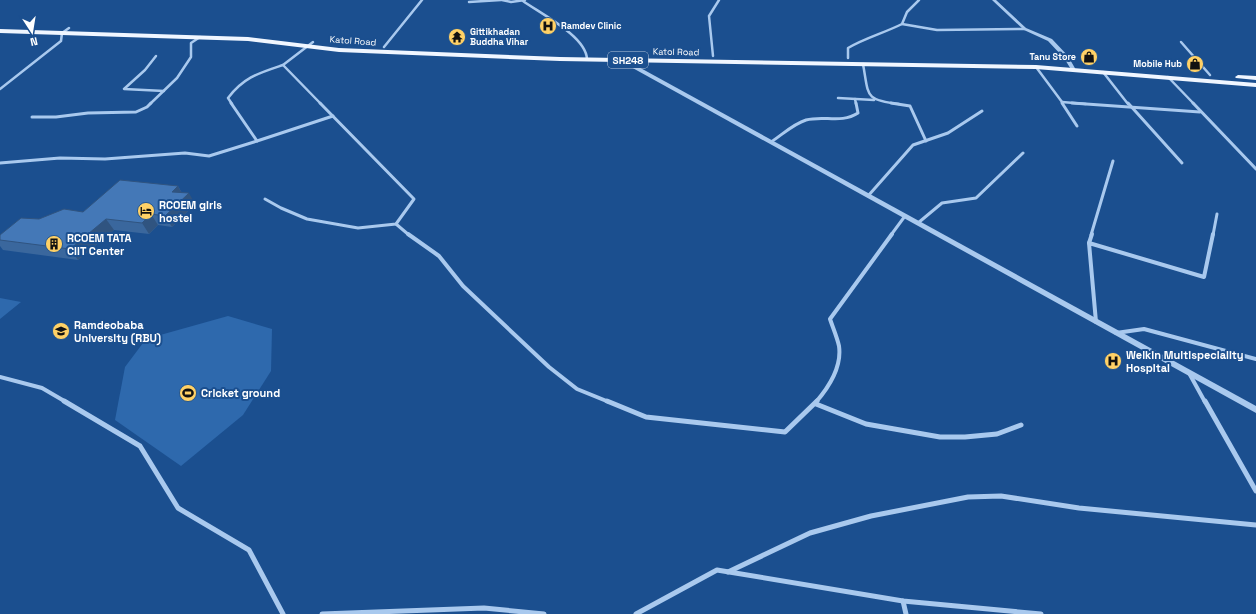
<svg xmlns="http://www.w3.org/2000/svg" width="1256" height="614" viewBox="0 0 1256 614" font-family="'Space Grotesk',sans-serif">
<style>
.green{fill:#2e69ad}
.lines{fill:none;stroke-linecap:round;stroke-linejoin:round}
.minor-far3{stroke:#a9c9ee;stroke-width:2.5}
.minor-far2{stroke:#a9c9ee;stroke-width:3}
.minor-far1{stroke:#a9c9ee;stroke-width:4}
.minor{stroke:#a9c9ee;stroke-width:5}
.tertiary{fill:#a9c9ee;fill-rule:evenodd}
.primary{fill:#f0f6ff;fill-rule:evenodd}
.wall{fill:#3a679d}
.shaded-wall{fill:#305480}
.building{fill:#4478b7;stroke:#305480}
.labels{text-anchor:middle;stroke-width:4;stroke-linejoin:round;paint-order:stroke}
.far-poi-label{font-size:9px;font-weight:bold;fill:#fff;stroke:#1b4f8f;text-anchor:start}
.far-street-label{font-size:9px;fill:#fff;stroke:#1b4f8f}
.shield{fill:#1b4f8f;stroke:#bbcadd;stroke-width:1}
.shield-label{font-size:10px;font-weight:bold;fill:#fff}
.poi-label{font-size:11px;font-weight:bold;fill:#fff;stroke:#1b4f8f;text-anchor:start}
</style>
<rect width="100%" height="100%" fill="#1b4f8f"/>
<g class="green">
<path d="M0 298 21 302 0 319Z"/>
<path d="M228 316 272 329 271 371 243 415 181 466 115 420 125 367 146 339Z"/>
</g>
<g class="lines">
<g class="minor-far3">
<path d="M502 0 511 2 525 0"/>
<path d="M523 1C541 14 586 36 587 59"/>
<path d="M469 2 501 0"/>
<path d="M902 24 937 30 1025 29"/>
<path d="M313 42 283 65 321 104"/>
<path d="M1181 42 1210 75"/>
<path d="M384 47 422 0"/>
<path d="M156 56 145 70 124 89 164 91"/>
<path d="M713 56 709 16 719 0"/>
<path d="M848 58V48C865 38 884 33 902 24L907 12 919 0"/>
<path d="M863 64C869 96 864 100 899 104"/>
<path d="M1036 67 1062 102"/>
<path d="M1103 72 1128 104"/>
<path d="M1168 77 1194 104"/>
<path d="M0 89 61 41 62 33 69 28"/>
<path d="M838 98 874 100"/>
<path d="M855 99 856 104"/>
<path d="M150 104 177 78 191 57V43L200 37"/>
<path d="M232 104 228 98C244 77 259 73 283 65"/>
<path d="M1063 104 1062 102 1086 104"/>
</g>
<g class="minor-far2">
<path d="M231 103 257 141 333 116"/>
<path d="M891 103 910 106 926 141"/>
<path d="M1062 103 1077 126"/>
<path d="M1072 103 1200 112"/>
<path d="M1128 103 1182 163"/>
<path d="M1193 103 1256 169"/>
<path d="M32 117H56L88 113 136 112 147 107 151 103"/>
<path d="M771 142C782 135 793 124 806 120 824 115 841 124 858 113L856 103"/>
<path d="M0 163 60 158 105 159 185 153 209 156 257 141"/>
<path d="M868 196 913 145 948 133 982 111"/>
<path d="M265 199 281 208 307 219 358 228 396 224 414 199 320 103"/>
<path d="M918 223 942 203 976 198 1023 153"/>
<path d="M396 224 409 235"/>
<path d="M891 235 905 216"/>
<path d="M1091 235 1113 161"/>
<path d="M1213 235 1217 214"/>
</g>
<g class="minor-far1">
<path d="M408 234 439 256 463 286 549 367 577 389 609 402"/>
<path d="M1089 243 1092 234"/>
<path d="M1096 322 1089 243 1204 277 1213 234"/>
<path d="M1116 333 1144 329 1256 359"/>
<path d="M1189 373 1205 402"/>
<path d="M0 377 42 388 66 402"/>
<path d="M816 402C829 387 842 367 839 346 837 337 833 328 830 319L892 234"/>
</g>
<g class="minor">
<path d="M64 401 140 446 178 508 249 550 283 614"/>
<path d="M607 401 646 417 785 432 817 401"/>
<path d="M1205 401 1256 491"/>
<path d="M816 404 866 424 940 437H965L997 434 1021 425"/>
<path d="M728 572 810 533 871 516 968 497 1001 496 1079 508 1256 525"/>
<path d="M903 601 906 614"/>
<path d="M322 614 484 608 544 614"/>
<path d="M636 614 717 570 903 601 1041 614"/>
</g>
<g class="tertiary">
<path d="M992 0H996L1026 28 1052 39 1068 56 1076 70V71H1072L1064 58 1048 41 1024 30Z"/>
<path d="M611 54H615L1256 406V413L611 56Z"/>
</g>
<g class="primary">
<path d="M0 29 248 37 339 48 560 57 1036 65 1256 83V87L1036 69 560 61 339 52 248 41 0 33Z"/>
<path d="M1238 75 1256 76V80L1236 78 1235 77Z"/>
</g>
</g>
<path class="wall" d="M178 186 182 193 195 204 172 227 158 225 149 234 114 230 78 260 3 250 0 246V235L39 219 83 212Z"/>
<g class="shaded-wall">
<path d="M178 186 184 197 172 192Z"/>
<path d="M189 193 195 204 172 227 165 216Z"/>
<path d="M151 214 158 225 149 234 142 223Z"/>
<path d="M106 219 114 230 78 260 70 249Z"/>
</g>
<path class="building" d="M120 180 178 186 172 192 189 193 165 216 151 214 142 223 106 219 70 249 0 240V235L21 218 39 219 64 209 83 212Z"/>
<defs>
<g id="hospital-disc" transform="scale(0.9)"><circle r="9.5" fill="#ffd166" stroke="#1b4f8f"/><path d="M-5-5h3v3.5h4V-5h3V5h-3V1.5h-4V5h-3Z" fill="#111"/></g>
<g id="temple-disc" transform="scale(0.9)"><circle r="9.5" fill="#ffd166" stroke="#1b4f8f"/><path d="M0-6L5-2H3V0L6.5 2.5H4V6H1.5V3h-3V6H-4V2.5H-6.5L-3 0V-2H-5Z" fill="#111"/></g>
<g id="shop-disc" transform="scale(0.9)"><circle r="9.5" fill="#ffd166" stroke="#1b4f8f"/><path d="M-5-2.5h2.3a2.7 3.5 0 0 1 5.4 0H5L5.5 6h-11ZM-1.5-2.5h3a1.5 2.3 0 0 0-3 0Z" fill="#111"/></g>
<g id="hotel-disc" transform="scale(0.9)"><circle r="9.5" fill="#ffd166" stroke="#1b4f8f"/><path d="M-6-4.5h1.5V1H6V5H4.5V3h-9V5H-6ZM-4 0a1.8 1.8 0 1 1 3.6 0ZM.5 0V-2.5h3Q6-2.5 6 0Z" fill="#111"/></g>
<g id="building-disc" transform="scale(0.9)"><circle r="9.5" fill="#ffd166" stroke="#1b4f8f"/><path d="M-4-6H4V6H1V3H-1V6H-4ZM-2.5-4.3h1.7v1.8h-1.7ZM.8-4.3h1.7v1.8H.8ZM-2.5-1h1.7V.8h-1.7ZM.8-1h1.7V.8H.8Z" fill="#111"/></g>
<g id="university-disc" transform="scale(0.9)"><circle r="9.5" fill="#ffd166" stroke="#1b4f8f"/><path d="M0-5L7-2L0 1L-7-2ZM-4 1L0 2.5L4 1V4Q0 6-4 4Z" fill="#111"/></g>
<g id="stadium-disc" transform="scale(0.9)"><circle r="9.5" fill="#ffd166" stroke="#1b4f8f"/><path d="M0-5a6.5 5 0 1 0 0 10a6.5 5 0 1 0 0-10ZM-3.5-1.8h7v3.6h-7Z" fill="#111"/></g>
</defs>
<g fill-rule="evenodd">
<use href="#hospital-disc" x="548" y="26"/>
<use href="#temple-disc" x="457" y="37"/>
<use href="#shop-disc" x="1089" y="57"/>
<use href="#shop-disc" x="1195" y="64"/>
<use href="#hotel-disc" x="146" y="211"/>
<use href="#building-disc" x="54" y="244"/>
<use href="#university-disc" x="61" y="331"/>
<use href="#hospital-disc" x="1113" y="361"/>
<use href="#stadium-disc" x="188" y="393"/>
</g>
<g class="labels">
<g class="far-poi-label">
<text x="561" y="29">Ramdev Clinic</text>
<text x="470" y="35">Gittikhadan<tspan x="470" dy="10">Buddha Vihar</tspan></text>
<text x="1076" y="60" text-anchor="end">Tanu Store</text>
<text x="1182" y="67" text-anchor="end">Mobile Hub</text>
</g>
<g class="far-street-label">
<text transform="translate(353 41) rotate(4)" y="3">Katol Road</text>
<text transform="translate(676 52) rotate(1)" y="3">Katol Road</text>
</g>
<rect class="shield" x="608" y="52" width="40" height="16" rx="3"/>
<g class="shield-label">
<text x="628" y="64">SH248</text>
</g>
<g class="poi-label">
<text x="159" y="209">RCOEM girls<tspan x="159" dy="13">hostel</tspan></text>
<text x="67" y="242">RCOEM TATA<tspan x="67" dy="13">CIIT Center</tspan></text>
<text x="74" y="329">Ramdeobaba<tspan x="74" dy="13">University (RBU)</tspan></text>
<text x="1126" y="359">Welkin Multispeciality<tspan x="1126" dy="13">Hospital</tspan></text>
<text x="201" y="397">Cricket ground</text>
</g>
</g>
<g transform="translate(32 32) rotate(168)" stroke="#1b4f8f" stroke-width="3" paint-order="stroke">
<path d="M0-3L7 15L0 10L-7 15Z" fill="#ffffff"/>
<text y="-6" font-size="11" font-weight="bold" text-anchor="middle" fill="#ffffff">N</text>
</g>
</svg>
